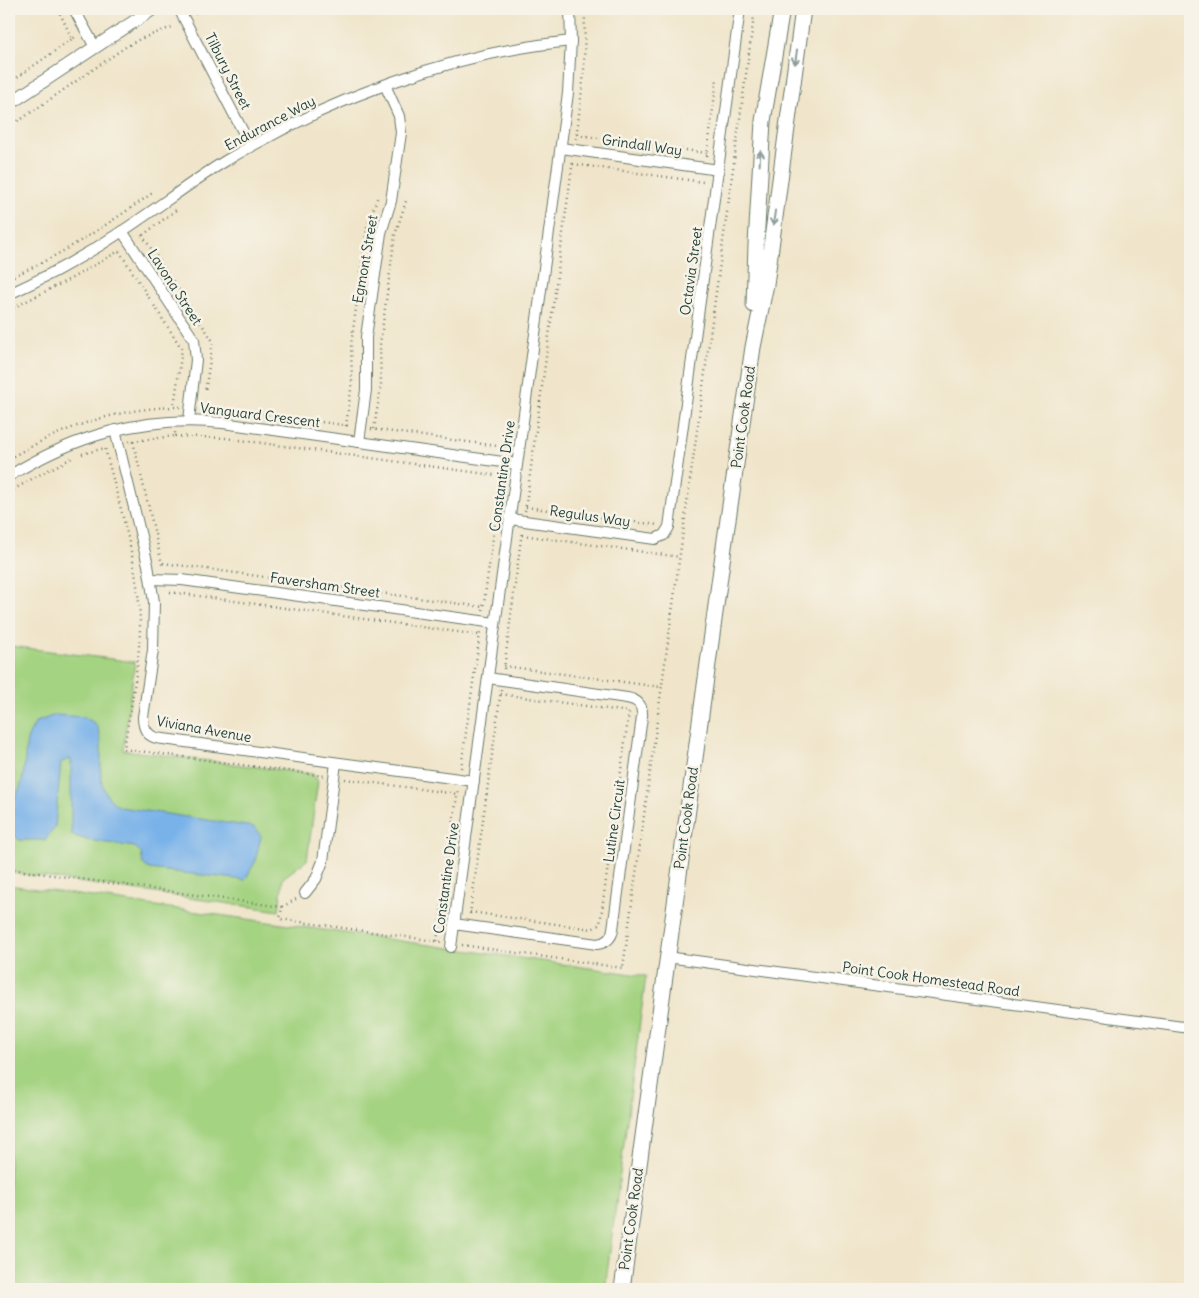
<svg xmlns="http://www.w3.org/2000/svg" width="1199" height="1298" viewBox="0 0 1199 1298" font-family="Delius,sans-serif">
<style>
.green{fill:#a4d381;stroke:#62885a}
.water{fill:#79b2e9;stroke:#4c788e}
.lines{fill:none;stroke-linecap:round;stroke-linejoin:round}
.minor-casing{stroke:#687868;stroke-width:12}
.tertiary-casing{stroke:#687868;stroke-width:14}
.secondary-casing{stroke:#687868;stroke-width:17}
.path{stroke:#687868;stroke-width:2.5;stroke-dasharray:1 4;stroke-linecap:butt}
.minor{stroke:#fff;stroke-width:10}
.tertiary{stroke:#fff;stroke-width:12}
.secondary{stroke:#fff;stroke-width:15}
.oneway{stroke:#8f9e9a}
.labels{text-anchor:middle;stroke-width:5;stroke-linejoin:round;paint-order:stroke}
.street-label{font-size:14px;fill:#1f3d34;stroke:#f7f3e8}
</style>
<rect width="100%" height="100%" fill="#f7f3e8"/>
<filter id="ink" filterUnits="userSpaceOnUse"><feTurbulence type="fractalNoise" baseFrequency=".02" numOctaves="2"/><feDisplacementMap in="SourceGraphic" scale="10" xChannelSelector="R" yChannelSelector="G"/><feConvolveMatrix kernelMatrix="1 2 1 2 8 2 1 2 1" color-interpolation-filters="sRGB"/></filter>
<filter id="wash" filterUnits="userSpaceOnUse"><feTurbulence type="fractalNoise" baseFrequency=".0096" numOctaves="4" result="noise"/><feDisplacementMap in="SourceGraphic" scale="20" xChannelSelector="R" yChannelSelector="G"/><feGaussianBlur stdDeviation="1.12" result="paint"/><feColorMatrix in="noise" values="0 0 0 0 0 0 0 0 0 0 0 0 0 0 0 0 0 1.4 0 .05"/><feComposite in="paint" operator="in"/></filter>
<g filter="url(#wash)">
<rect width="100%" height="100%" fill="#f0e5ca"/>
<g class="green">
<path d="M10 646 135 662 123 750 313 774 318 781 307 860 283 878 279 911 9 872Z"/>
<path d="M9 885 646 976 605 1289H9Z"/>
</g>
<path class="water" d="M55 715 85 717 97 725C98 731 101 738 101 744 102 770 95 792 120 807L254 827 261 836 255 862 245 880 149 869 143 864 141 853 135 847 87 840 72 835 71 824V759L61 762 55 827 45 840H19L9 828V804C27 787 23 762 27 740 29 734 33 727 36 722Z"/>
</g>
<g filter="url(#ink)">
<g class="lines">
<g class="minor-casing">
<g id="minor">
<path d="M74 9 95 47"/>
<path d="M179 9 251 147"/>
<path d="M561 148 719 170"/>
<path d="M122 231 194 340 196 360 189 420"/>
<path d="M9 294C49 276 88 254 124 230 159 207 192 181 227 160 332 98 450 53 571 41"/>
<path d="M115 430 148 565 154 602 153 650 143 717C143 727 146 735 156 738L474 781"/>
<path d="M359 442 366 390V337L381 233 391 201 401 133 399 116 385 85"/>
<path d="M9 476C76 435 144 415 223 423L517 464"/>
<path d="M510 519 655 539 664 535 669 527 740 9"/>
<path d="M151 579 182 580 495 623"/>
<path d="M305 893 316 879 323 861 336 763"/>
<path d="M454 924 597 944C606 943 612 938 613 929L642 717C643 705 638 700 627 698L488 678"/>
<path d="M451 947 568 93 571 41 570 9"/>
<path d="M667 957 1190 1028"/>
</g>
</g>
<g class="tertiary-casing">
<path id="tertiary" d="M9 104 153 9"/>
</g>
<g class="secondary-casing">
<g id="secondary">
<path d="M754 305 756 245 763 121 782 9"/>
<path d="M622 1289 725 540 753 347 766 284 803 9"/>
</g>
</g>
<g class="path">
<path d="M58 9 72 39 77 36"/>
<path d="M195 14 204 9"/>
<path d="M9 83 72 39"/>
<path d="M9 126 23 118 124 48 140 39 175 26"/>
<path d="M577 135 707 153"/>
<path d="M576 139 584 73 585 9"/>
<path d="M707 156 717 78"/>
<path d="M573 164 703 182"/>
<path d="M142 235 213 341 205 392"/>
<path d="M143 235 176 210"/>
<path d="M9 278C61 256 108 224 154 192"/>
<path d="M9 310 74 277 119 251 182 349 174 407"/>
<path d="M203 406 351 426"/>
<path d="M346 426 352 382 351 345 367 227 378 196"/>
<path d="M371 429 505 447 504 451"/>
<path d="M374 429 381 385 380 345 395 235 406 201"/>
<path d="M175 436 225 438 501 476"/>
<path d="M133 441 175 436V432"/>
<path d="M129 442 133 441 163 568"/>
<path d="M82 454 105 448C119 505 139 565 140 623 140 663 130 709 124 749L324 776"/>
<path d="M9 459C60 428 119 407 180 407"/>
<path d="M9 492 39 475 72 458"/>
<path d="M526 507 658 525"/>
<path d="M525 511 573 160"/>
<path d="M522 535 680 557"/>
<path d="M163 563 483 607"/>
<path d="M170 592 479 635"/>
<path d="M483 610 502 472"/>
<path d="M504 666 661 687"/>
<path d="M504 669 522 531"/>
<path d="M461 768 480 633"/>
<path d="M345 779 457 794"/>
<path d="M9 869 282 907"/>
<path d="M296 899 282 907 280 919 442 942"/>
<path d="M470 912 592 929 600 924 629 712 500 694"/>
<path d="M470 914 501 690"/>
<path d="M437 941 458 789"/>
<path d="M462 945 623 968 755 9"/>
</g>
<use href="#minor" class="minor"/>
<use href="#tertiary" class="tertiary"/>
<use href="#secondary" class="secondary"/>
</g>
<defs><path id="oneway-shaft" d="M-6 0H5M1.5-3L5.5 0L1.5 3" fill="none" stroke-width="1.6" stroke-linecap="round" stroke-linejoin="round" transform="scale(1.25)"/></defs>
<g class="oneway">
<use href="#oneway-shaft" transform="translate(796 57) rotate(98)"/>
<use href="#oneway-shaft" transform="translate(760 158) rotate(-87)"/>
<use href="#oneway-shaft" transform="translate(774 218) rotate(98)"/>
</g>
</g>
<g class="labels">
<g class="street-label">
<text transform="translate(228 71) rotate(63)" y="5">Tilbury Street</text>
<text transform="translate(270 123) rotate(-28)" y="5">Endurance Way</text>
<text transform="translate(642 145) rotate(8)" y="5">Grindall Way</text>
<text transform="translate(365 259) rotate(-80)" y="5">Egmont Street</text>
<text transform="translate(691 271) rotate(-82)" y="5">Octavia Street</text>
<text transform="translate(175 287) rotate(57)" y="5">Lavona Street</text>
<text transform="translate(260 415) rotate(7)" y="5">Vanguard Crescent</text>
<text transform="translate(743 417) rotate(-82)" y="5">Point Cook Road</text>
<text transform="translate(502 476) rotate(-82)" y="5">Constantine Drive</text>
<text transform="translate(590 516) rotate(8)" y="5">Regulus Way</text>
<text transform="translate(325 585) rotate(8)" y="5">Faversham Street</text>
<text transform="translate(204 729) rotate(10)" y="5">Viviana Avenue</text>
<text transform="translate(686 818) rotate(-82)" y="5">Point Cook Road</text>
<text transform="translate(614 821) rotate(-82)" y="5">Lutine Circuit</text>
<text transform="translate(446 878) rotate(-82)" y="5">Constantine Drive</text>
<text transform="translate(931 979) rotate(8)" y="5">Point Cook Homestead Road</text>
<text transform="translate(631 1219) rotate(-82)" y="5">Point Cook Road</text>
</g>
</g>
<rect width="1199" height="1298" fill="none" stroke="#f7f3e8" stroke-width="30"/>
</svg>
